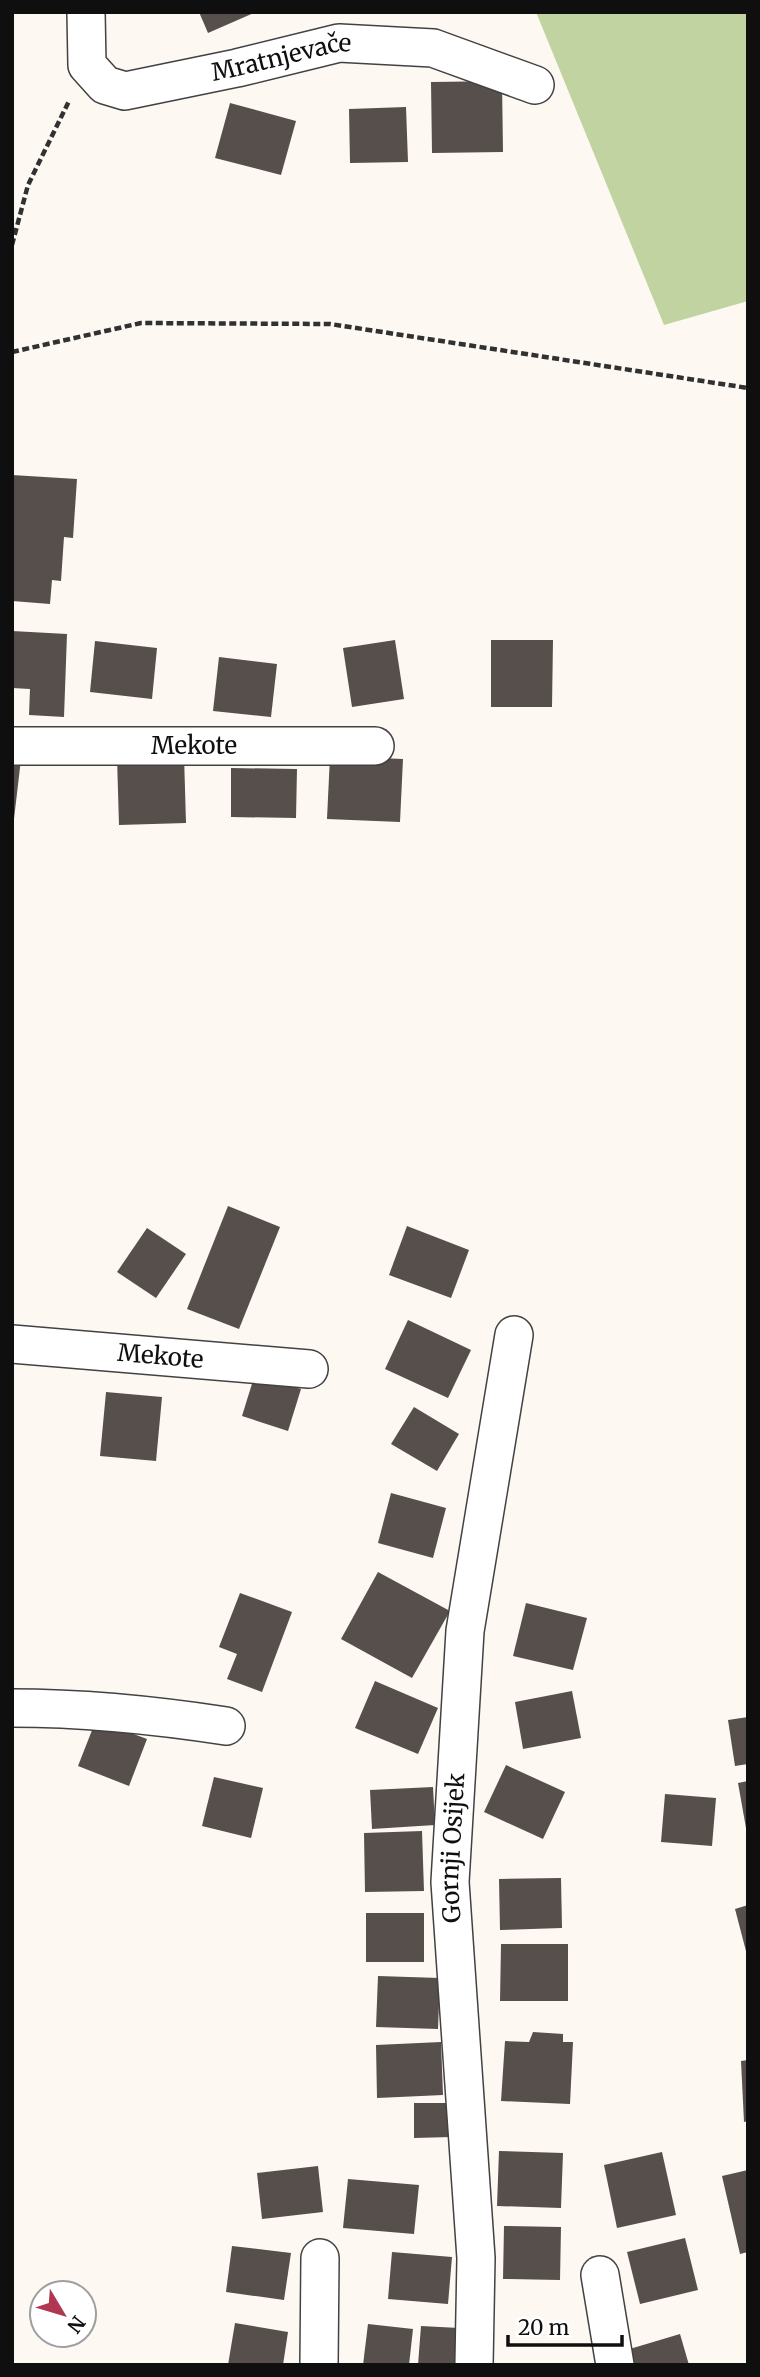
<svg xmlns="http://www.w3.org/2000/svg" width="760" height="2377" viewBox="0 0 760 2377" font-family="Merriweather,serif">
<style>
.forest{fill:#c0d3a0}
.building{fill:#564f4c}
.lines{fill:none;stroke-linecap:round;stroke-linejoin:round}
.minor-casing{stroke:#424242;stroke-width:40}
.path{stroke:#313131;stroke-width:4.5;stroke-dasharray:7 3.5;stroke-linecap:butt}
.minor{stroke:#fff;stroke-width:37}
.labels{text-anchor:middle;stroke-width:7;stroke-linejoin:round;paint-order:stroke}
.street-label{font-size:24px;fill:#0f0f0f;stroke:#fff}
</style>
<rect width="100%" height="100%" fill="#fdf9f2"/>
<path class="forest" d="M536 12H748V301L664 325Z"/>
<g class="building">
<path d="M199 12H256L208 33Z"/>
<path d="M502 81 503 152 432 153 431 82Z"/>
<path d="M230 103 296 121 281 175 215 158Z"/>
<path d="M406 107 408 162 350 163 349 109Z"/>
<path d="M12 475 77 479 73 538 64 537 61 581 52 580 50 604 12 601Z"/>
<path d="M12 631 67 634 64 717 29 715 30 689 12 688Z"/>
<path d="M395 640 404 699 352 707 343 648Z"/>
<path d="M491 640H553L552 707H491Z"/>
<path d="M95 641 157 648 152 699 90 692Z"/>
<path d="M219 657 277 664 271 717 213 711Z"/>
<path d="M184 755 186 823 119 825 117 757Z"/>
<path d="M330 756 403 759 400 822 327 819Z"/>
<path d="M12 758 21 759 14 819H12Z"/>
<path d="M231 768 297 769 296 818 231 817Z"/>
<path d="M228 1206 280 1227 239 1329 187 1309Z"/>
<path d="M407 1226 469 1250 451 1298 389 1275Z"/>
<path d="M147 1228 186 1254 156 1298 117 1272Z"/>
<path d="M408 1320 471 1350 448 1398 385 1369Z"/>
<path d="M255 1374 301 1389 288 1431 242 1416Z"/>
<path d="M106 1392 162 1397 156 1461 100 1456Z"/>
<path d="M414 1407 459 1434 437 1471 391 1444Z"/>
<path d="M391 1493 446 1508 433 1558 378 1543Z"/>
<path d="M378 1572 450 1611 412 1678 341 1639Z"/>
<path d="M240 1593 292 1612 262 1692 227 1679 237 1654 219 1647Z"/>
<path d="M526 1603 587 1618 573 1670 513 1656Z"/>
<path d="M375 1681 438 1708 418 1754 355 1728Z"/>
<path d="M572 1691 581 1738 523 1749 515 1702Z"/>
<path d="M748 1717V1764L735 1766 728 1720Z"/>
<path d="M96 1720 147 1739 129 1786 78 1766Z"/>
<path d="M506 1765 565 1792 543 1839 484 1812Z"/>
<path d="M214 1777 263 1788 251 1838 202 1826Z"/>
<path d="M748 1781V1828H746L738 1783Z"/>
<path d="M433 1787 435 1825 372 1829 370 1790Z"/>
<path d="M665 1794 716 1798 712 1846 661 1842Z"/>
<path d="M422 1831 424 1891 365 1892 364 1833Z"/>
<path d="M561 1878 562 1928 500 1930 499 1879Z"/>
<path d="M748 1905V1955H747L735 1909Z"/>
<rect x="366" y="1913" width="58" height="49"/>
<path d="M501 1944H568V2001H500Z"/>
<path d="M378 1976 440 1978 438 2029 376 2027Z"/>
<path d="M533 2032 563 2034V2042H573L570 2104 501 2101 505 2041 529 2042Z"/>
<path d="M441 2042 443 2095 377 2098 376 2045Z"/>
<path d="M748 2060V2121L744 2122 741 2061Z"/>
<path d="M414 2103H452V2137L414 2138Z"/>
<path d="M499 2151 563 2153 561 2208 497 2206Z"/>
<path d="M662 2152 676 2215 617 2228 604 2165Z"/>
<path d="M318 2166 323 2212 262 2219 257 2173Z"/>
<path d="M748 2170V2252L740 2254 722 2176Z"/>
<path d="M348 2179 419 2185 414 2234 343 2228Z"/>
<path d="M504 2226 561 2227 560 2280 503 2279Z"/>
<path d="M685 2238 698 2290 640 2304 627 2252Z"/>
<path d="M232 2246 291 2253 284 2300 226 2292Z"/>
<path d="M392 2252 452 2257 448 2304 388 2299Z"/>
<path d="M235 2323 288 2332 283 2365H228Z"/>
<path d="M368 2324 413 2329 409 2365H363Z"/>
<path d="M421 2326 459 2328 456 2365H418Z"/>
<path d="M680 2334 689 2365H627L623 2351Z"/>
</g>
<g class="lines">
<g class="minor-casing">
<g id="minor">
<path id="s1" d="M86 12 87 65 105 85 125 91 237 68 339 43 433 48 535 85"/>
<path id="s2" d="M12 746H375"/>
<path id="s3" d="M12 1344 309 1369"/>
<path d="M12 1708C85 1708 154 1715 226 1726"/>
<path d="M600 2275 615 2365"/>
<path d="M319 2365 320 2258"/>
<path id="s4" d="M474 2365 476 2258 450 1882 465 1631 514 1335"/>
</g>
</g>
<g class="path">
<path d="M12 245 28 185 69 101"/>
<path d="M12 352 141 323 330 324 748 388"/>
</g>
<use href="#minor" class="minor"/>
</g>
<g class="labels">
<g class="street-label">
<text dy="8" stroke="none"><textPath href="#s1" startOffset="261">Mratnjevače</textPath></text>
<text dy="8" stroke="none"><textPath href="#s2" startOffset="182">Mekote</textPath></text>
<text dy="8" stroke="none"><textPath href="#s3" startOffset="149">Mekote</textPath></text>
<text dy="8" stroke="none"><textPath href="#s4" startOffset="518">Gornji Osijek</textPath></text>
</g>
</g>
<rect width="760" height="2377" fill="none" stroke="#0f0f0f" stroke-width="28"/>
<g transform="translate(63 2314) rotate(128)"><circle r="33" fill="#ffffff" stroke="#9f9f9f" stroke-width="2"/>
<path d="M0-5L12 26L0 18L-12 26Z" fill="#af3751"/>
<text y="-10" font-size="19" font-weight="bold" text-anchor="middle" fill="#0f0f0f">N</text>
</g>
<path d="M508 2335v10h114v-10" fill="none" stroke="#0f0f0f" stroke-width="3.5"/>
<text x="518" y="2335" font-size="21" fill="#0f0f0f" stroke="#ffffff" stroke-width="5" paint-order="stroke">20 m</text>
</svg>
